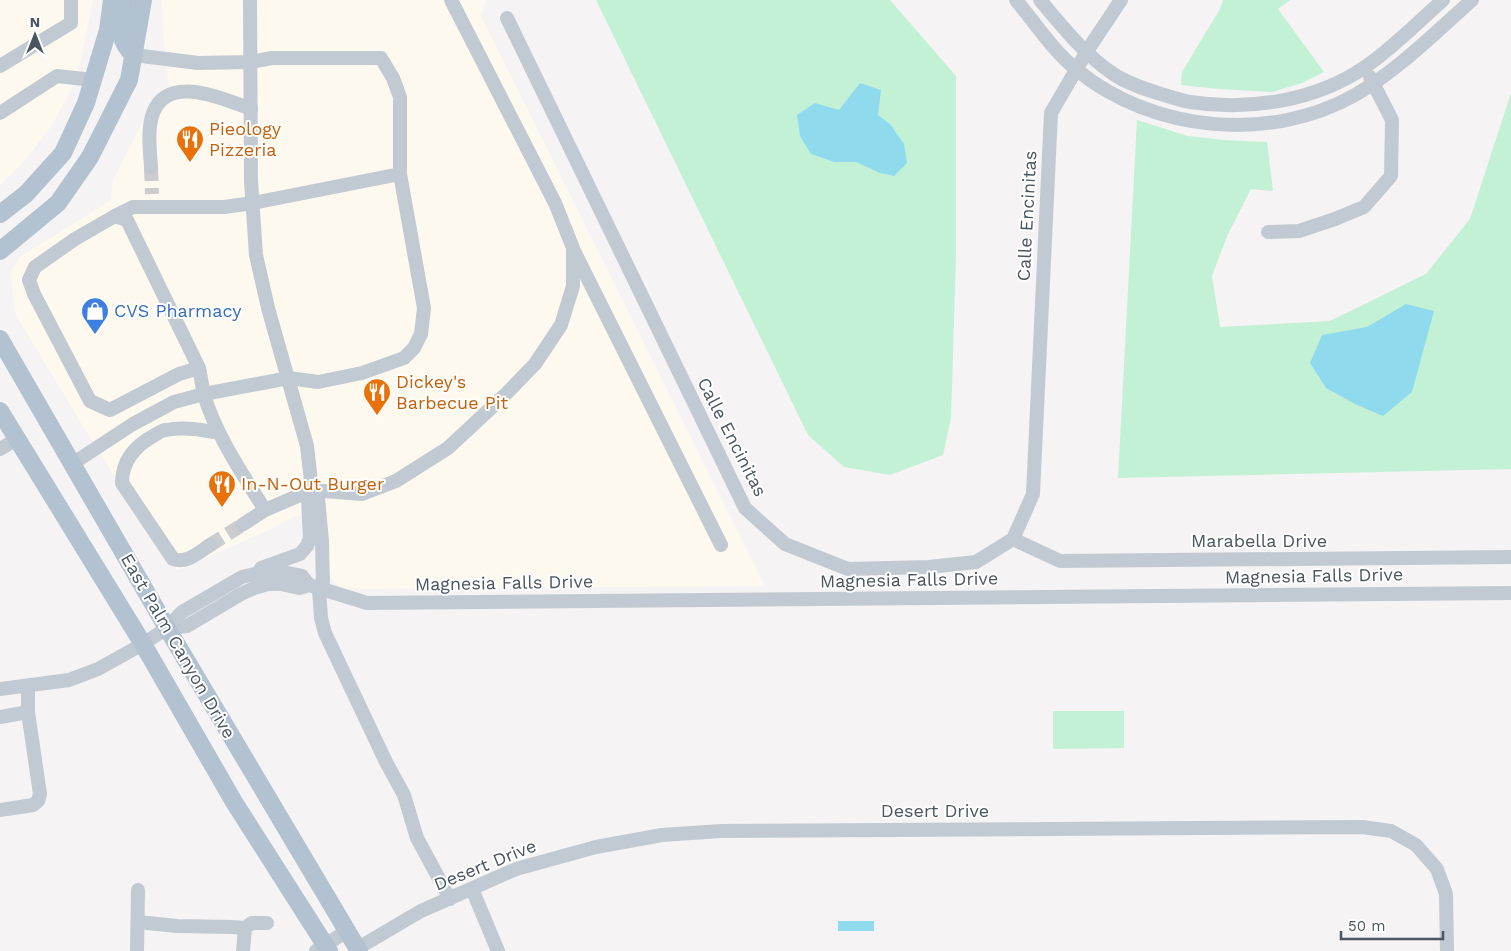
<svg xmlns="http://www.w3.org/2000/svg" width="1511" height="951" viewBox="0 0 1511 951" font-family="'Work Sans',sans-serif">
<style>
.commercial{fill:#fdf9ef}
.green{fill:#c3f1d5}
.water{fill:#90daee}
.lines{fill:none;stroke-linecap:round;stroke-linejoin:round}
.minor-tunnel{stroke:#caccce;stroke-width:14;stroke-dasharray:14 7;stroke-linecap:butt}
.minor{stroke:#c1cad2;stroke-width:14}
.major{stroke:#b3c2d1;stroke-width:18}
.labels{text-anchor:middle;stroke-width:4;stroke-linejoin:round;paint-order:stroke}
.food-label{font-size:18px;fill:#c56008;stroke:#fff;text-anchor:start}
.street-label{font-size:18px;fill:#4a5661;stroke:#fff}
.shop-label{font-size:18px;fill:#366cbe;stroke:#fff;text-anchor:start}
</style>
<rect width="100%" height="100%" fill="#f5f3f3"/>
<g class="commercial">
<path d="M0 0H93L80 63 70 93 51 127 24 162 0 185Z"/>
<path d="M161 0H486L481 16 765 586 351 589 338 586 330 576 324 513 295 516 273 528 178 570 168 561 81 423 16 315 10 272 20 257 111 200 113 180 150 108 169 88 162 25Z"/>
</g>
<g class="green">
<path d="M596 0H890L956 76V255L951 418 943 455 890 475 844 467 808 435Z"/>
<path d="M1223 0H1290L1278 9 1324 72 1302 83 1272 92 1219 89 1181 85 1182 72 1220 9Z"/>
<path d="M1511 93V469L1118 478 1137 120 1188 136 1224 140 1267 142 1273 191 1251 189 1228 234 1212 276 1220 327 1330 321 1426 274 1470 219Z"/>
<path d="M1053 711H1124V748L1053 749Z"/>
</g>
<g class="water">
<path d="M860 83 881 90 878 115 890 124 904 144 907 163 894 176 880 173 856 162H834L811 154 800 136 797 115 815 103 839 110Z"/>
<path d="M1406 304 1434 311 1412 392 1383 416 1355 404 1326 388 1310 363 1322 335 1367 327Z"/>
<rect x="838" y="921" width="36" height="10"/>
</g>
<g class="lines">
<g class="minor-tunnel">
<path d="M151 167 152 194"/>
<path d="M210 545 242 525"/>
</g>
<g class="minor">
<path d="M250 0 251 181 256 255 268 308 307 446 312 490 318 498 322 541 323 590"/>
<path d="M1016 0C1035 23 1054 52 1078 71 1154 132 1270 143 1355 95 1398 70 1435 33 1472 0"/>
<path d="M1040 0C1062 26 1084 54 1112 73 1126 83 1145 89 1161 94 1171 97 1180 100 1190 102 1249 111 1316 101 1365 67 1393 48 1418 22 1443 0"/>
<path d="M507 18 745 508 785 544 848 569 929 567 976 562 1013 539 1033 494 1051 113 1087 51 1121 0"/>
<path d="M0 66 71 23V0"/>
<path d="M0 113 57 76 93 80"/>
<path d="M151 167C150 150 147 130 153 113 168 73 224 99 251 109"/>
<path d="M115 216 133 207H224L253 203 400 174"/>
<path d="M1268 232 1299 231 1335 219 1364 207 1391 176 1392 120 1370 77"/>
<path d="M574 251 721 545"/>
<path d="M199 368 179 374 110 410 90 401 34 294 29 280 35 267 75 239 115 216 127 220 199 368C201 377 202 386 204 395 217 437 242 473 265 510L312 490 362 494 396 481 448 448 505 395 535 364 561 325 573 286V248L555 203 451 0"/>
<path d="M0 449 17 439"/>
<path d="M72 464 133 424 174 402 204 394 289 378 318 382 362 373 404 358 414 348 421 334 424 308 400 174V97L393 78 381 58H272L251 62 198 63 134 55"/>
<path d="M242 525 265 510"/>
<path d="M1013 539 1060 561 1511 557"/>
<path d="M210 545C199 552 187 564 173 559L122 483C122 460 136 445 155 435 158 433 162 430 166 430 180 427 199 429 213 432"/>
<path d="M261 568 300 554 307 546 310 538 308 499 312 490"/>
<path d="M319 589 321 618 325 633 386 762 404 795 417 838 450 899"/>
<path d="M167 628 187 626 241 594 254 588 268 584H281L299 588 309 585 367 603 1511 593"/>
<path d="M0 689 69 680 98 669 143 644 167 628 182 612 242 577 267 571 281 572 302 576 309 585"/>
<path d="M0 717 28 712"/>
<path d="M0 810 33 805 38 801 40 794 28 712V686"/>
<path d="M472 889 498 951"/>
<path d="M138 922 177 926 232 927 245 928"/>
<path d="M358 948 421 911 516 869 596 847 662 835 721 831 1362 827 1391 831 1416 845 1437 869 1446 894 1447 951"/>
<path d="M137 951 138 890"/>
<path d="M243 951 245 928 252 923H267"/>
<path d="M316 951 347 931"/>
</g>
<g class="major">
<path d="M125 0C123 21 115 40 134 55"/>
<path d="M0 214 26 194 63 153 86 103 108 30 112 0"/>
<path d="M0 251 58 203 90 157 129 80 143 0"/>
<path d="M0 339 167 628 359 951"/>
<path d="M0 411 143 644 234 802 329 951"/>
</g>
</g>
<defs>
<g id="restaurant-pin" transform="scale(1.4375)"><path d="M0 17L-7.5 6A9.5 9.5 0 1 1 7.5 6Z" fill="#e8710a" stroke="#fff"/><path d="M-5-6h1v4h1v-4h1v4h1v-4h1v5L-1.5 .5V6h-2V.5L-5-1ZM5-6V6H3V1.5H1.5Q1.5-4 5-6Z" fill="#fff"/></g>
<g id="shop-pin" transform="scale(1.4375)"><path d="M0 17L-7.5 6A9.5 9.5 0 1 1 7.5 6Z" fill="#3f7fe0" stroke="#fff"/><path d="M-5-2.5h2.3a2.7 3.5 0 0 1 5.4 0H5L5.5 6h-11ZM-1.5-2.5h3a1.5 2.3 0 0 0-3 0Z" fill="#fff"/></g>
</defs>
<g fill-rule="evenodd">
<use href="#restaurant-pin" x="190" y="139"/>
<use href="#shop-pin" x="95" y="311"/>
<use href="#restaurant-pin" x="377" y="392"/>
<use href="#restaurant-pin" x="222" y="484"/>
</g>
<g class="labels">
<g class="food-label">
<text x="209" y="135">Pieology<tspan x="209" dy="21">Pizzeria</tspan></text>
<text x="396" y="388">Dickey's<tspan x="396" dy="21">Barbecue Pit</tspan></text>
<text x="241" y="490">In-N-Out Burger</text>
</g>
<g class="street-label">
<text transform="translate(1027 216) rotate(-87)" y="6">Calle Encinitas</text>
<text transform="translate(732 437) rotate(63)" y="6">Calle Encinitas</text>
<text x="1259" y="547">Marabella Drive</text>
<text transform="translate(1314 576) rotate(-1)" y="6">Magnesia Falls Drive</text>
<text transform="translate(909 580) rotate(-1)" y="6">Magnesia Falls Drive</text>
<text transform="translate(504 583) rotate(-1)" y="6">Magnesia Falls Drive</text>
<text transform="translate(178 646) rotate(60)" y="6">East Palm Canyon Drive</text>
<text x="935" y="817">Desert Drive</text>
<text transform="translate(485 865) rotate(-22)" y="6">Desert Drive</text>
</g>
<g class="shop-label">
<text x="114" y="317">CVS Pharmacy</text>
</g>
</g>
<g transform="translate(35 35)" stroke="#ffffff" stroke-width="4" paint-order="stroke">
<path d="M0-4L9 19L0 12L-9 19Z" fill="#4a5661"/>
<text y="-8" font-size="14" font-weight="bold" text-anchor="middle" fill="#4a5661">N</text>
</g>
<path d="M1341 931v8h102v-8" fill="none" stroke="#4a5661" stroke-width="2.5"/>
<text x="1348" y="931" font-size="15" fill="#4a5661" stroke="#ffffff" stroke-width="4" paint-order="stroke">50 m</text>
</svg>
